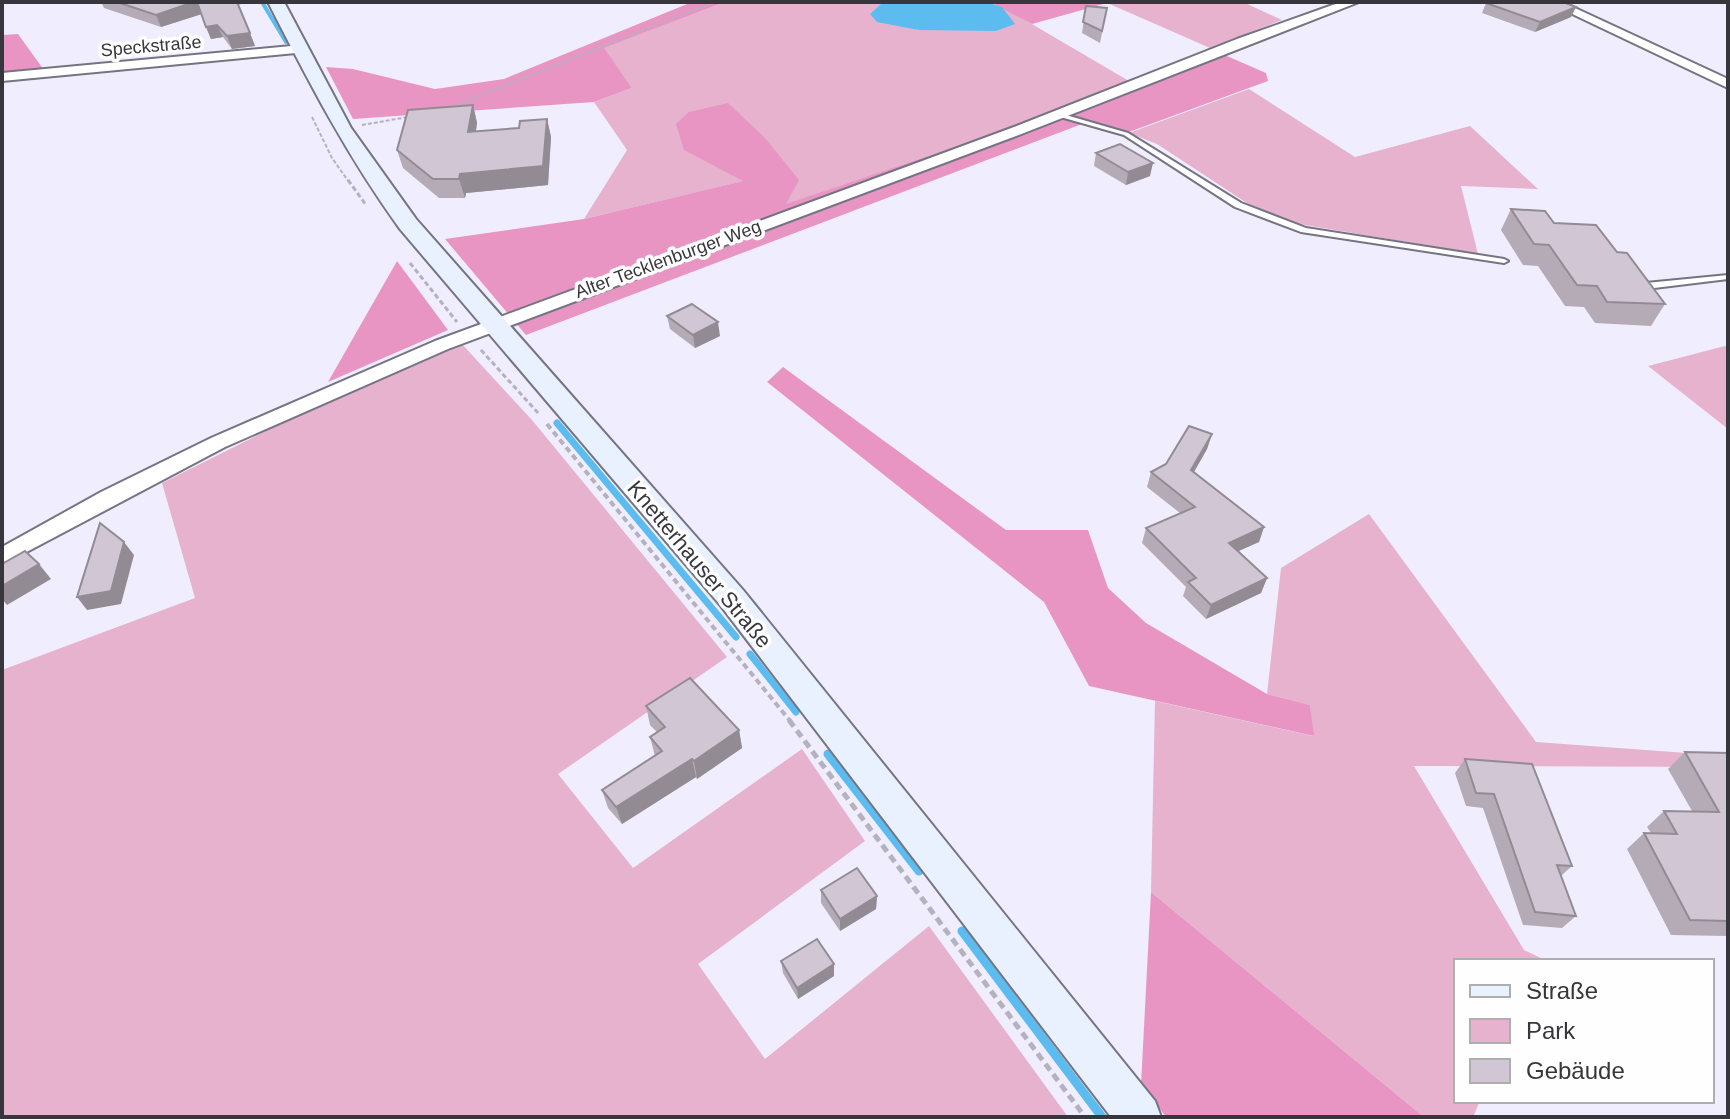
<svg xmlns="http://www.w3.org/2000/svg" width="1730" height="1119" viewBox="0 0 1730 1119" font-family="Arial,sans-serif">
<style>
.green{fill:#e6b2ce}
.forest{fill:#e995c4}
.water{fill:#5cbcef}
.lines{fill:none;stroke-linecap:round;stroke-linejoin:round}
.stream-far2{stroke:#5cbcef;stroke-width:4}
.stream-far1{stroke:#5cbcef;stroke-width:7}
.stream{stroke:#5cbcef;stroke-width:9}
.lane-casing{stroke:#757482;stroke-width:4}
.street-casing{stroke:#757482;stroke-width:4}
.secondary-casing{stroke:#757482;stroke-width:4}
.path-far3{stroke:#b4b2bf;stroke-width:2;stroke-dasharray:4 2;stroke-linecap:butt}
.path-far2{stroke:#b4b2bf;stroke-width:3;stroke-dasharray:5 3;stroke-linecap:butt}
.path-far1{stroke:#b4b2bf;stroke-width:4;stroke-dasharray:6 4;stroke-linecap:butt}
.path{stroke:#b4b2bf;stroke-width:5;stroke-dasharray:8 5;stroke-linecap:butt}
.lane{fill:#fff;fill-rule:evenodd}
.street{fill:#fff;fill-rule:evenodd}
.secondary{fill:#eaf1fe;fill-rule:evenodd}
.wall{fill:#b4abb6}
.shaded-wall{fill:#928b94}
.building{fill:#d1c7d4;stroke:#928b94;stroke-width:2}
.labels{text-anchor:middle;stroke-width:7;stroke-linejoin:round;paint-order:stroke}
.far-street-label{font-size:18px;fill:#36363c;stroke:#fefefe}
.street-label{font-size:22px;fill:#36363c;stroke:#fefefe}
</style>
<rect width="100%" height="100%" fill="#f0eefe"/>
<g class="green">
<path d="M725 2H883L870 14 919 30 1014 24 1002 7 986 2 1003 7 1129 81 1005 130 785 205 744 181 584 219 627 150 594 102 632 88 603 48Z"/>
<path d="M1105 2H1243L1282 20 1210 48Z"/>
<path d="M1249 89 1355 157 1470 126 1538 189 1461 186 1478 254 1299 224 1256 209 1157 144 1129 133Z"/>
<path d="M461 343 532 420 727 657 558 774 633 868 802 749 865 841 698 964 765 1059 929 926 1068 1117H2V670L195 598 162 483 344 392Z"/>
<path d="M1725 346 1728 348V429L1648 366Z"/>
<path d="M1369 514 1536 742 1728 756V767L1414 766 1524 950 1547 961H1456V1101H1480L1473 1117H1424L1151 892 1155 701 1313 736 1310 705 1267 694 1281 568Z"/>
</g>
<g class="forest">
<path d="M692 2H725L604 48 632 88 594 102 353 119 326 67 353 69 435 89 504 79Z"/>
<path d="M990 2H1105L1107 3 1032 24Z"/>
<path d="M18 34 49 77 2 81V35Z"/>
<path d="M1220 53 1266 73 1268 81 1129 132 1082 124 526 335 445 239 584 219 743 181 684 150 676 124 689 112 728 103 766 139 799 180 786 204 1005 130Z"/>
<path d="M397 261 448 330 328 382Z"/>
<path d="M783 367 1006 530H1088L1108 588 1146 623 1267 694 1310 705 1314 736 1089 686 1044 602 767 382Z"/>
<path d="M1151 892 1424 1117H1166L1141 1085Z"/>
</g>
<path class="water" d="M883 2H986L1002 7 1015 24 996 31 919 30 877 22 870 14Z"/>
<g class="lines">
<path class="stream-far2" d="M262 2 286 42"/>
<g class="stream-far1">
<path d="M557 423 736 637"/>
<path d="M750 654 796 712"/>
</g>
<g class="stream">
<path d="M828 754 919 871"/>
<path d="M962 931 1102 1117"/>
</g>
<g class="lane-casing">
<g id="lane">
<path d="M1059 113 1128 133 1241 203 1306 228 1504 259 1508 261 1504 263 1301 232 1235 207 1124 135 1057 116V114Z"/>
<path d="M1728 275V279L1646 289 1642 286 1646 283Z"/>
</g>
</g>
<g class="street-casing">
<g id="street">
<path d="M1341 2H1359L1024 133 448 349 225 447 2 565V547L101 492 211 438 435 341 1014 127 1237 39Z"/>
<path d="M1547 2H1562L1728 79V88Z"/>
<path d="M302 45 308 49 306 52 2 81V73Z"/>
</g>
</g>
<g class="secondary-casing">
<path id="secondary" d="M268 2H284L351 128 416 219 743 590 1155 1101 1161 1117H1111L721 606 400 229C346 154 310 84 268 2Z"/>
</g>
<g class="path-far3">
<path d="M452 107 713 2"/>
<path d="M312 117 332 158 349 182"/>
<path d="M362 125 408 117"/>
</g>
<g class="path-far2">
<path d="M348 180 366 205"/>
<path d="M410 263 457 322"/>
<path d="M481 350 539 414"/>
</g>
<path class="path-far1" d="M547 424 791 722"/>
<path class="path" d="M789 720 1085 1117"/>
<use href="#lane" class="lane"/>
<use href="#street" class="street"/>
<use href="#secondary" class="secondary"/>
</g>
<g class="wall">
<path d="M101 2H242V4L238 5 255 46 232 49 223 37 211 39 201 14 161 27 104 8Z"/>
<path d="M1486 3 1571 17 1535 32 1482 13Z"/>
<path d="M1086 6 1107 8 1100 43 1082 33Z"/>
<path d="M473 105 477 123 476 131 519 128 547 119 551 137 548 185 466 193 465 198H439L403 168 397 150Z"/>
<path d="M1096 153 1150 176 1126 185 1094 166Z"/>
<path d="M1511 209 1554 223 1617 252 1665 304 1651 326 1595 323 1584 307 1565 306 1538 266 1523 265 1501 230Z"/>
<path d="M667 316 720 336 695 348 670 329Z"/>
<path d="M1212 434 1207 449 1194 472 1264 527 1259 542 1238 551 1267 578 1261 593 1206 619 1183 596 1186 587 1142 543 1146 528 1180 513 1147 487 1151 472 1166 464Z"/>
<path d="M646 706 739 730 742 748 697 779 696 777 622 824 608 808 602 790 655 756 650 737 657 732 650 725Z"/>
<path d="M1685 752 1728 753V936L1671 935 1627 849 1644 833H1651L1647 827 1664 811H1692L1668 769Z"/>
<path d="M1465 759 1572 866 1561 876 1576 916 1562 928 1523 925 1483 808 1466 806 1455 773Z"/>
<path d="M821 890 877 896 876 909 840 931 821 903Z"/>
<path d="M781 961 834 964V976L798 999 783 973Z"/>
</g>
<g class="shaded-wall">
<path d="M194 2H197L202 14 161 27 156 15Z"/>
<path d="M1576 7 1571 17 1535 32 1540 22Z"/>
<path d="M217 25 223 37 211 39 206 27Z"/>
<path d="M250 33 255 46 232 49 227 36Z"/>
<path d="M473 105 477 123 473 150 468 132Z"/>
<path d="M547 119 551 137 548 185 466 193 465 198 459 179 460 174Z"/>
<path d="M1153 163 1150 176 1126 185 1128 172Z"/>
<path d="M718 322 720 336 695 348 693 335Z"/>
<path d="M1212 434 1207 449 1187 484 1191 470Z"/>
<path d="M1264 527 1259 542 1223 558 1229 543Z"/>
<path d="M124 542 134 555 121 604 87 610 77 597Z"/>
<path d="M39 564 51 579 7 605 2 599V586Z"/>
<path d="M1267 578 1261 593 1206 619 1211 605Z"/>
<path d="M739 730 742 748 697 779 694 761Z"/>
<path d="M692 759 696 777 622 824 616 807Z"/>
<path d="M877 896 876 909 840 931V919Z"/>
<path d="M834 964V976L798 999 797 988Z"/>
</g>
<g class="building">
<path d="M117 2H194L156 15Z"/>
<path d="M197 2H237L250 33 227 36 217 25 206 27Z"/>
<path d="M1490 2H1563L1576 7 1540 22 1486 3Z"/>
<path d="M1086 6 1107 8 1102 31 1083 22Z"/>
<path d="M473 105 468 132 519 128 520 121 547 119 543 166 460 174 459 179H433L397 150 408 110Z"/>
<path d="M1120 144 1153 163 1128 172 1096 153Z"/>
<path d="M1511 209 1545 211 1554 223 1596 225 1617 252 1627 253 1665 304 1607 302 1597 286 1577 285 1549 245 1534 244Z"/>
<path d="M692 304 718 322 693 335 667 316Z"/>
<path d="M1189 426 1212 434 1191 470 1264 527 1229 543 1267 578 1211 605 1188 582 1196 578 1146 528 1195 507 1151 472 1166 464Z"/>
<path d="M100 523 124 542 111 591 77 597Z"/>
<path d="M25 551 39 564 2 586V564Z"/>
<path d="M690 678 739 730 694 761 692 759 616 807 602 790 662 751 650 737 665 727 646 706Z"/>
<path d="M1685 752 1728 753V921L1690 920 1644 833 1677 834 1664 811 1719 812Z"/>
<path d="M1465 759 1532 764 1572 866 1557 865 1576 916 1535 912 1494 794 1476 793Z"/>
<path d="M857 868 877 896 840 919 821 890Z"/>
<path d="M817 939 834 964 797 988 781 961Z"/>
</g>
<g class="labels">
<g class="far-street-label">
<text transform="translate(151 46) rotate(-5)" y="6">Speckstraße</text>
<text transform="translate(668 259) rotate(-20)" y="6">Alter Tecklenburger Weg</text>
</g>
<g class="street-label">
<text transform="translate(700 564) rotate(50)" y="8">Knetterhauser Straße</text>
</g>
</g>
<rect width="1730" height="1119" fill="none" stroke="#36363c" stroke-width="8"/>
<rect x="1454" y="959" width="260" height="144" fill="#fefefe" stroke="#aeaeb0" stroke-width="2"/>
<rect x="1470" y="985" width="40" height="12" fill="#eaf1fe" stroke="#aeaeb0" stroke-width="2"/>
<text x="1526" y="999" font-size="24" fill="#36363c">Straße</text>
<rect x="1470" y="1019" width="40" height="24" fill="#e6b2ce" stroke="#aeaeb0" stroke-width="2"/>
<text x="1526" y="1039" font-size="24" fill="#36363c">Park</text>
<rect x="1470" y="1059" width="40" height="24" fill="#d1c7d4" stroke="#aeaeb0" stroke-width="2"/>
<text x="1526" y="1079" font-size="24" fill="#36363c">Gebäude</text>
</svg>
